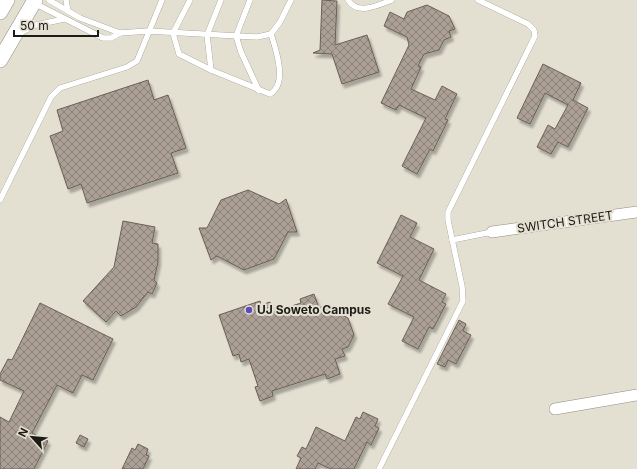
<svg xmlns="http://www.w3.org/2000/svg" width="637" height="469" viewBox="0 0 637 469" font-family="Inter,sans-serif">
<style>
.building{fill:url(#building-cross-hatch);stroke:#6a5f56;filter:url(#shadow)}
.lines{fill:none;stroke-linecap:round;stroke-linejoin:round}
.lane-casing{stroke:#8f8c7f;stroke-width:6}
.street-casing{stroke:#8f8c7f;stroke-width:12}
.secondary-casing{stroke:#8f8c7f;stroke-width:16}
.lane{stroke:#fff;stroke-width:5.5}
.street{stroke:#fff;stroke-width:11}
.secondary{stroke:#fff;stroke-width:15}
.poi-dot{fill:#5c4ac2;stroke:#e3dfd1;stroke-width:1.5}
.labels{text-anchor:middle;stroke-width:4;stroke-linejoin:round;paint-order:stroke}
.street-label{font-size:12px;fill:#1c1b16;stroke:#e3dfd1}
.poi-label{font-size:12px;font-weight:bold;fill:#1c1b16;stroke:#e3dfd1;text-anchor:start}
</style>
<defs>
<pattern id="building-cross-hatch" width="8" height="8" patternUnits="userSpaceOnUse"><rect width="8" height="8" fill="#aca096"/><path d="M0 0l8 8M0 8l8-8" fill="none" stroke="#8b8279"/></pattern>
<filter id="shadow"><feDropShadow dx="2.5" dy="4" stdDeviation="1" flood-color="#0004"/></filter>
</defs>
<rect width="100%" height="100%" fill="#e3dfd1"/>
<g class="building">
<path d="M322 0 337 1 335 45 367 35 379 72 342 84 332 54 313 53 320 50Z"/>
<path d="M427 5 449 16 455 29 449 31 451 37 444 40 439 50 424 54 418 66 421 67 411 89 435 100 442 86 457 94 445 119 448 120 433 151 430 149 417 174 402 166 426 118 399 105 396 110 381 103 409 45 407 37 384 26 390 12 404 19 407 12Z"/>
<path d="M543 64 581 83 573 100 588 108 568 147 558 142 551 154 537 147 548 125 555 129 568 105 545 93 530 124 517 118Z"/>
<path d="M148 80 154 100 168 95 186 148 171 153 178 173 87 203 81 184 68 189 50 136 63 131 57 110Z"/>
<path d="M248 190 279 204 286 199 297 232H288L274 259 244 270 217 256 211 260 199 228H207L221 200Z"/>
<path d="M401 215 417 223 410 237 434 249 419 280 446 294 442 302 446 304 433 329 429 327 418 349 402 341 414 317 388 304 403 276 377 263Z"/>
<path d="M123 221 155 227 152 243 158 244V262L154 280 157 283 152 294 148 292 136 307 121 316 116 311 106 322 83 301 114 267Z"/>
<path d="M314 294 319 308 326 305 330 314 336 312 348 318 354 335 348 347 342 349 345 356 335 359 340 374 327 379 325 374 272 391 273 396 260 401 255 387 258 386 249 359 241 362 239 354 233 356 219 315 260 301 261 305 270 302 273 312 301 303 300 299Z"/>
<path d="M40 303 113 339 93 380 82 375 73 393 57 385 32 433 48 441 34 469H0V417L9 422 24 391 0 380V374L8 359 12 360Z"/>
<path d="M459 320 466 324 463 331 471 335 456 364 448 360 445 367 437 364Z"/>
<path d="M363 412 378 419 375 426 379 428 371 445 367 442 354 469H331L318 463 315 469H296L301 458 297 456 302 447 306 449 316 427 345 441 356 417 360 419Z"/>
<path d="M80 435 88 439 84 447 76 443Z"/>
<path d="M138 444 148 449 146 455 149 456 143 469H122L132 448 135 450Z"/>
</g>
<g class="lines">
<g class="lane-casing">
<g id="lane">
<path d="M49 0 80 18 120 33 148 31 257 37 271 34"/>
<path d="M66 0 68 11"/>
<path d="M190 0 173 33 179 54 211 70 270 94C288 84 276 50 271 34L280 22 291 0"/>
<path d="M250 0 236 36 241 52 259 91"/>
<path d="M348 0C358 16 378 5 392 0"/>
<path d="M34 3 103 38H111L120 33"/>
<path d="M20 33 36 25 64 19"/>
<path d="M211 70 207 35 221 0"/>
<path d="M0 200 51 97 60 88 127 67 137 61 162 0"/>
<path d="M452 240 492 232"/>
<path d="M379 469 463 301 462 286 448 220V212L535 36 534 30 528 24 478 0"/>
</g>
</g>
<g class="street-casing">
<g id="street">
<path d="M492 232 637 212"/>
<path d="M555 409 637 395"/>
</g>
</g>
<g class="secondary-casing">
<g id="secondary">
<path d="M0 12 7 0"/>
<path d="M0 60 35 0"/>
</g>
</g>
<use href="#lane" class="lane"/>
<use href="#street" class="street"/>
<use href="#secondary" class="secondary"/>
</g>
<circle class="poi-dot" cx="249" cy="310" r="4"/>
<g class="labels">
<g class="street-label">
<text transform="translate(565 222) rotate(-8)" y="4">SWITCH STREET</text>
</g>
<g class="poi-label">
<text x="257" y="314">UJ Soweto Campus</text>
</g>
</g>
<g transform="translate(32 437) rotate(297)" stroke="#e3dfd1" stroke-width="3" paint-order="stroke">
<path d="M0-3L7 15L0 10L-7 15Z" fill="#1c1b16"/>
<text y="-6" font-size="11" font-weight="bold" text-anchor="middle" fill="#1c1b16">N</text>
</g>
<path d="M14 30v6h84v-6" fill="none" stroke="#1c1b16" stroke-width="2"/>
<text x="20" y="30" font-size="12" fill="#1c1b16" stroke="#e3dfd1" stroke-width="3" paint-order="stroke">50 m</text>
</svg>
